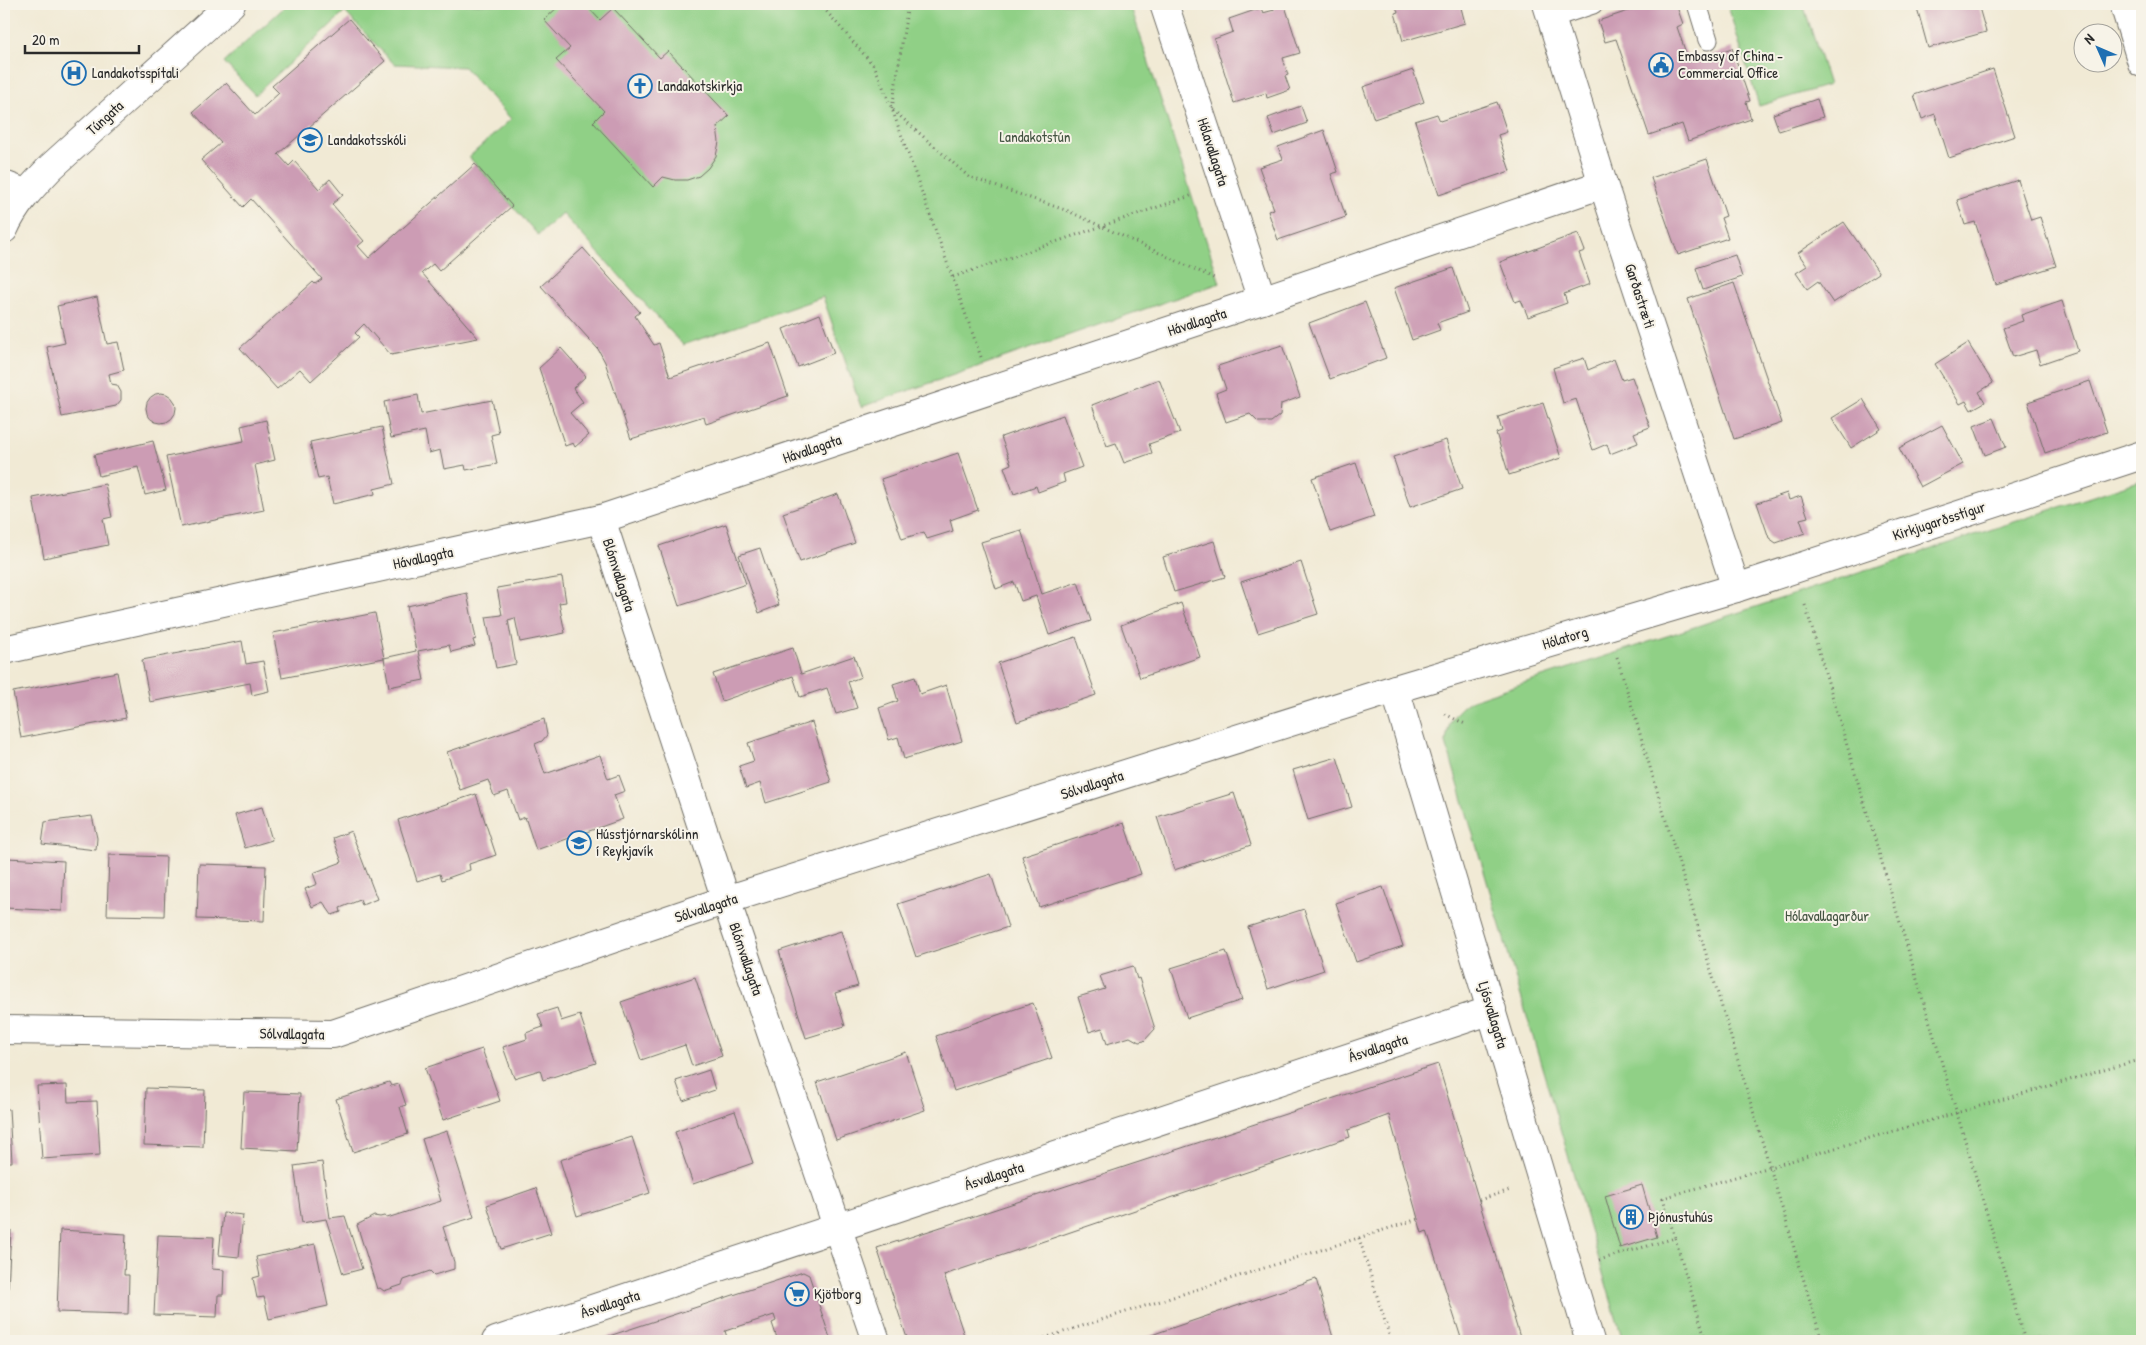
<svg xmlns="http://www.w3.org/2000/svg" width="2146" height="1345" viewBox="0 0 2146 1345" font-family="'Patrick Hand',sans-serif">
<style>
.green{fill:#90d086;stroke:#5e7e58}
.building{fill:#cc9cb4}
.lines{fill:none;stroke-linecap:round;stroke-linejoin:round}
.service-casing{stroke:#706e66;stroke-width:21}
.minor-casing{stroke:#706e66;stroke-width:30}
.tertiary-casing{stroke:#706e66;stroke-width:30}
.path{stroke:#706e66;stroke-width:3;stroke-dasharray:1 4;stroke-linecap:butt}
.service{stroke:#fff;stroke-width:19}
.minor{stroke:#fff;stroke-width:28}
.tertiary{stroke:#fff;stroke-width:28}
.labels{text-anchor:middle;stroke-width:4;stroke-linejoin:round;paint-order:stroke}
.poi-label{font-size:15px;fill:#2b2b2b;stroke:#f7f3e8;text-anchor:start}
.street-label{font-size:15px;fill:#2b2b2b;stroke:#f7f3e8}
.park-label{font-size:15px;fill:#445442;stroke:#f7f3e8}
</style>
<rect width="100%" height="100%" fill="#f7f3e8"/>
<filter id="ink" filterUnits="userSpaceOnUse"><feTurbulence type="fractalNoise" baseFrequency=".02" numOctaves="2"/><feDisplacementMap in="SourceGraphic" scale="10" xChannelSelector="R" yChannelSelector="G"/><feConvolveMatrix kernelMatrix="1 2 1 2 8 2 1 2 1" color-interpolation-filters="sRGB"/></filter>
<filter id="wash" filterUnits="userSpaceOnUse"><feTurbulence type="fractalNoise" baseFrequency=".0096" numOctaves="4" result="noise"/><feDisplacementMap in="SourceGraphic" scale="20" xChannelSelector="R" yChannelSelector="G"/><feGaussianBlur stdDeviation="1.12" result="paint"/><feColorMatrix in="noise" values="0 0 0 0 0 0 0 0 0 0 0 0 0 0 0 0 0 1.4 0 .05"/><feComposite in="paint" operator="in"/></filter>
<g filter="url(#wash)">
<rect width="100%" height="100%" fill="#f1ead5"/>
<g class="green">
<path d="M288 4H1130L1220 283 861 407 823 297 683 345 562 213 538 235 469 157 511 119 464 67 394 64 345 12 255 95 224 62Z"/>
<path d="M1727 4H1803L1829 85 1759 106Z"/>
<path d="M2142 480V1341H1623L1446 743C1448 722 1454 711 1472 700Z"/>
</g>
<g id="blocks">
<g class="building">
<path d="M561 4H585L600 20 613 8 660 58 668 51 729 116 717 127 719 142 716 156 708 168 699 176 687 180H675L663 177 653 187 593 122 604 111 556 60 570 48 544 20Z"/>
<path d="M1272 4H1291L1285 6 1300 53 1283 58 1288 75 1285 76 1290 90 1267 98 1266 93 1234 103 1214 39 1233 32 1229 19 1261 8 1263 13 1274 10Z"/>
<path d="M1395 4H1460L1465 23 1403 41 1395 13 1398 12Z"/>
<path d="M1649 4H1676L1683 24 1677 27 1689 62 1732 48 1750 101 1746 102 1751 119 1688 141 1682 124 1649 135 1616 39 1605 42 1598 21Z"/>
<path d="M1916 4H1978L1986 32 1928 48Z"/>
<path d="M349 19 385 61 278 154 289 166 294 161 319 189 330 179 343 195 332 204 364 241 358 246 369 258 475 164 512 206 439 271 433 264 422 273 478 338 391 355 364 324 355 333 359 337 311 381 300 369 277 389 240 348 313 282 315 284 322 279 251 199 243 207 201 160 221 143 193 112 226 83 255 115 279 93 272 86Z"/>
<path d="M1993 69 2015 136 1949 158 1935 114 1922 119 1914 95Z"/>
<path d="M1413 70 1424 102 1374 119 1363 87Z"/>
<path d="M1817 99 1823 117 1779 131 1773 114Z"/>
<path d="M1497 102 1507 132 1498 135 1510 171 1439 195 1415 121 1437 114 1440 121Z"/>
<path d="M1301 106 1307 123 1274 135 1268 118Z"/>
<path d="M1324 130 1338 172 1331 174 1346 217 1278 240 1268 211 1274 209 1259 167 1283 159 1278 147Z"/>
<path d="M1707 159 1726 216 1721 218 1728 238 1678 255 1651 178Z"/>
<path d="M2018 180 2031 220 2040 217 2056 266 1996 285 1975 222 1965 225 1957 200Z"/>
<path d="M1844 222 1879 273 1833 303 1818 281 1807 289 1796 273 1807 266 1798 253Z"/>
<path d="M1578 233 1585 251 1579 253 1590 284 1564 294 1567 303 1528 317 1521 300 1515 302 1500 262Z"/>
<path d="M583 248 640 312 635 316 654 345 659 343 670 377 770 343 788 396 706 424 704 416 631 439 605 362 598 349 541 286Z"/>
<path d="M1735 255 1742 277 1703 290 1696 268Z"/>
<path d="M1453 268 1468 312 1437 323 1440 330 1412 340 1394 288Z"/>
<path d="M1734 283 1782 423 1734 439 1688 299Z"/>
<path d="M97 297 107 344 118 342 124 370 109 374 111 384 117 385 121 392V400L116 406 62 417 47 347 65 343 57 306Z"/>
<path d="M2062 301 2078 351 2040 364 2036 350 2013 357 2003 328 2023 321 2021 315Z"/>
<path d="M1365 302 1386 358 1330 379 1309 323Z"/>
<path d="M820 314 834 353 798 367 783 329Z"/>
<path d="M1968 343 1993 383 1979 392 1985 402 1971 410 1966 401 1960 404 1935 364Z"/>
<path d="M1282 345 1300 397 1281 404 1280 415 1271 422H1258L1250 414 1226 422 1216 393 1226 389 1218 366Z"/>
<path d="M561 348 586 376 573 388 583 402 570 413 589 435 575 447 573 443 565 446 539 368Z"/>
<path d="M1584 358 1588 370 1614 359 1622 380 1632 377 1650 427 1634 433 1638 443 1610 454 1607 444 1593 450 1576 399 1563 403 1553 368Z"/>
<path d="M1159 379 1180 433 1149 444 1152 453 1124 463 1116 443 1107 446 1092 405Z"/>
<path d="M2090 381 2107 432 2045 453 2028 402Z"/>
<circle cx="161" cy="408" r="15"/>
<path d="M418 395 421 414 492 400 499 433 491 435 497 464 466 470 465 465 444 469 440 450 429 453 425 431 391 438 384 402Z"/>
<path d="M1863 399 1881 429 1851 448 1832 418Z"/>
<path d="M1543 403 1561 458 1509 475 1496 433 1502 431 1498 417Z"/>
<path d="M1063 415 1082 467 1063 474 1065 482 1038 492 1036 486 1014 494 1004 467 1011 464 1001 437Z"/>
<path d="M1994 418 2006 447 1985 455 1974 426Z"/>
<path d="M266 420 275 460 255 465 264 510 181 527 166 457 244 441 241 426Z"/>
<path d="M1942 425 1963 464 1920 487 1899 448Z"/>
<path d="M382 427 394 484 374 489 375 494 333 504 327 477 318 479 310 442Z"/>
<path d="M1446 440 1462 489 1410 507 1393 457Z"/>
<path d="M153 441 166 490 145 495 138 467 99 476 94 455Z"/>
<path d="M958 453 978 510 950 520 953 531 927 539 924 532 902 539 881 479Z"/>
<path d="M1356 463 1374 517 1330 532 1312 478Z"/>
<path d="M105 484 112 517 103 519 108 545 44 558 33 498Z"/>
<path d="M1787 493 1789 500 1801 496 1808 517 1800 519 1805 533 1776 543 1769 538 1757 503Z"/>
<path d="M838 494 855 543 800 562 783 513Z"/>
<path d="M726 524 746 584 679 606 659 546Z"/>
<path d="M1021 530 1042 594 1078 582 1091 621 1049 635 1036 596 1021 601 1014 582 996 589 981 542Z"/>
<path d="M1214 541 1225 577 1174 592 1163 557Z"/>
<path d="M760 548 779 605 759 613 739 555Z"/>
<path d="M1301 562 1318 614 1258 633 1241 582Z"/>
<path d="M562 577 566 602 559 603 565 633 520 642 515 618 508 620 516 664 496 668 486 617 502 615 497 588Z"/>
<path d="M467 593 476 639 473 640 475 646 451 652 449 645 418 651 424 680 389 687 384 658 416 651 407 606Z"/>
<path d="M1181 603 1200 657 1140 678 1121 625Z"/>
<path d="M375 613 384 658 282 678 273 633Z"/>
<path d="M1076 637 1096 695 1017 722 998 663Z"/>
<path d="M242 641 246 664 263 661 269 691 252 695 250 683 150 702 142 660Z"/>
<path d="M793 648 801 674 854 656 861 677 848 682 857 708 836 714 827 688 800 697 793 676 722 701 713 674Z"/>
<path d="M117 672 126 718 21 738 13 692Z"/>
<path d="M915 677 920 694 946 685 962 741 904 759 898 737 889 740 879 708 898 701 893 684Z"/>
<path d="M544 719 547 735 542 741 535 744 545 774 600 755 608 779 619 775 625 791 614 795 623 819 536 850 525 817 518 820 508 791 494 796 488 780 460 790 447 752Z"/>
<path d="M812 722 831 782 766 803 760 783 746 788 739 766 754 761 748 743Z"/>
<path d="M1337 757 1352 807 1308 820 1293 770Z"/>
<path d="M1234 793 1251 845 1174 870 1157 817Z"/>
<path d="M476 794 496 855 469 864 470 870 442 880 440 874 417 881 398 820Z"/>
<path d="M262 807 272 840 245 848 235 815Z"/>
<path d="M92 816 97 838 96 850 42 844 45 822Z"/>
<path d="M1124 823 1141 874 1039 907 1022 856Z"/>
<path d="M351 831 377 899 362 905 360 900 340 908 341 912 332 915 323 902 312 907 305 889 317 884 313 873 342 862 333 838Z"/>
<path d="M109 855 166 857 164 916 107 915Z"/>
<path d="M7 858 64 861 62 911 5 908Z"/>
<path d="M199 864 266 866 264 921 197 919Z"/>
<path d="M991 874 1008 927 916 957 898 904Z"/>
<path d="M1383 887 1403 946 1356 962 1336 903Z"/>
<path d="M1304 909 1324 970 1268 989 1248 927Z"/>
<path d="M841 931 858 986 835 993 845 1026 806 1038 779 951Z"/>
<path d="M1226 951 1242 1000 1187 1018 1171 968Z"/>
<path d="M1133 966 1137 979 1139 978 1155 1029 1144 1041 1139 1042 1130 1037 1107 1044 1102 1028 1089 1032 1078 997 1105 989 1100 976Z"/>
<path d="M695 977 722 1056 692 1066 685 1045 641 1060 621 1002Z"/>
<path d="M1033 1003 1052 1058 954 1091 936 1036Z"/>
<path d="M557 1008 561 1021 580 1015 596 1063 543 1080 540 1070 514 1078 503 1047 527 1039 526 1033 543 1027 538 1014Z"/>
<path d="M482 1049 500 1101 443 1120 425 1068Z"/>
<path d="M906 1052 925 1110 836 1140 817 1082Z"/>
<path d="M1438 1064 1521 1341H1462L1427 1231 1422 1233 1389 1115 1348 1130 1350 1137 944 1275 966 1341H908L877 1248Z"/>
<path d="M709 1070 715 1090 683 1101 676 1081Z"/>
<path d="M389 1082 391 1086 399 1084 406 1105 400 1107 408 1134 353 1152 336 1099Z"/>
<path d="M67 1085 68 1102 97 1101 100 1155 42 1159 37 1086Z"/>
<path d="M146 1088 205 1090 203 1147 144 1145Z"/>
<path d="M244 1092 300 1094 297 1151 241 1148Z"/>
<path d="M4 1109H9L12 1162H4Z"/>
<path d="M735 1111 753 1163 693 1184 675 1132Z"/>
<path d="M447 1131 474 1217 443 1227 454 1262V1269L434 1275 430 1271 404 1280 402 1285 384 1291 380 1288 377 1289 357 1225 374 1216 380 1217 384 1216 387 1218 441 1201 422 1139Z"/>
<path d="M632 1137 650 1193 577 1216 560 1160Z"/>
<path d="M322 1162 330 1218 345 1216 362 1269 343 1274 326 1219 302 1223 294 1166Z"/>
<path d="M1642 1185 1657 1237 1620 1248 1605 1196Z"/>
<path d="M536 1188 551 1233 501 1249 487 1205Z"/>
<path d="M223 1213 243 1215 239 1257 219 1255Z"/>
<path d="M4 1230H11L7 1309H4Z"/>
<path d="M60 1230 126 1234 124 1275H129L128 1314 57 1312Z"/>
<path d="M158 1235 214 1237 212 1269 224 1270 223 1295H218L217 1317 154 1315Z"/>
<path d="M315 1244 328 1306 269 1319 264 1297 257 1298 253 1278 260 1276 256 1257Z"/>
<path d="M803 1272 809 1275 831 1341H778L772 1323 776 1321 774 1315 725 1331 728 1341H594Z"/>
<path d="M1316 1279 1334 1341H1136L1160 1332Z"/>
</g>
</g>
</g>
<g filter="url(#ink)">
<use href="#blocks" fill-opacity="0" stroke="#706e66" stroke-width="1"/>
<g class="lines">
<g class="service-casing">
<g id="service">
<path d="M1697 4 1708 40"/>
<path d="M1551 18 1593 4"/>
</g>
</g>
<g class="minor-casing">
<g id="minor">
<path d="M1164 4 1262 300"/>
<path d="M1547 4 1603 184 1736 588"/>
<path d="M2124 4 2142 63"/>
<path d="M4 185 25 193"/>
<path d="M601 519 726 900 876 1341"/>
<path d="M4 650 601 519 1262 300 1603 184"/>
<path d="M1395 689 1590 1341"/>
<path d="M4 1030 333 1034 726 900 1395 689 1736 588 2142 455"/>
<path d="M496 1341 1492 1010"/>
</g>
</g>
<g class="tertiary-casing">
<path id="tertiary" d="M4 229C15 204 32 187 51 167L231 4"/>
</g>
<g class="path">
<path d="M557 4 559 6"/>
<path d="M820 4 875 67 892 109 908 4"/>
<path d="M953 277 1193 195"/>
<path d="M981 357 892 109 969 177 1068 211 1216 279"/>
<path d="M1805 605 2025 1341"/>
<path d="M1617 657 1822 1341"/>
<path d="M1445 714 1465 724"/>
<path d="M1479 1200 1510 1190"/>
<path d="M1359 1238 1391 1341"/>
<path d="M1675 1238 1706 1341"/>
<path d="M1599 1260 1675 1238 1663 1198 2142 1059"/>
<path d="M1035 1341 1418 1219"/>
</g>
<use href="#service" class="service"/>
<use href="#minor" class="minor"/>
<use href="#tertiary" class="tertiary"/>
</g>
</g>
<defs>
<g id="civic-ring" transform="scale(1.25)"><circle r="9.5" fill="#f7f3e8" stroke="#1f6fb2" stroke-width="1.5"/><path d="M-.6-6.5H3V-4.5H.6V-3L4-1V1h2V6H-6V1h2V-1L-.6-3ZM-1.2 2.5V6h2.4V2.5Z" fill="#1f6fb2"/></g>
<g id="hospital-ring" transform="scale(1.25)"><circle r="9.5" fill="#f7f3e8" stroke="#1f6fb2" stroke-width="1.5"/><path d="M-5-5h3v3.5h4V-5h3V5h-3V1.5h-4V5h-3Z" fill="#1f6fb2"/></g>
<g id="church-ring" transform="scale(1.25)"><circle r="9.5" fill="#f7f3e8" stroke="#1f6fb2" stroke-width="1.5"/><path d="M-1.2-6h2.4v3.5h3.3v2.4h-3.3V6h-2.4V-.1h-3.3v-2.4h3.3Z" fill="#1f6fb2"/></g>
<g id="school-ring" transform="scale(1.25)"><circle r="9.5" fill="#f7f3e8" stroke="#1f6fb2" stroke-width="1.5"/><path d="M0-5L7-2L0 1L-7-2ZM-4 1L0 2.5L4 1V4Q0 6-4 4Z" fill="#1f6fb2"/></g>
<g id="university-ring" transform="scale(1.25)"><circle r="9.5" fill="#f7f3e8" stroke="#1f6fb2" stroke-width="1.5"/><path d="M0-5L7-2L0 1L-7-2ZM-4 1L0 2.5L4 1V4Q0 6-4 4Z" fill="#1f6fb2"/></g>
<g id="building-ring" transform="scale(1.25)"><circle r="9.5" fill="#f7f3e8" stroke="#1f6fb2" stroke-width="1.5"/><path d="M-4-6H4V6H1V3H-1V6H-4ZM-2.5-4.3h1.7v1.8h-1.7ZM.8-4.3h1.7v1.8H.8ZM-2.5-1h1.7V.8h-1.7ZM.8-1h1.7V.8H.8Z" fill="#1f6fb2"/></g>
<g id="supermarket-ring" transform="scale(1.25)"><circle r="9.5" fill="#f7f3e8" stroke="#1f6fb2" stroke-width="1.5"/><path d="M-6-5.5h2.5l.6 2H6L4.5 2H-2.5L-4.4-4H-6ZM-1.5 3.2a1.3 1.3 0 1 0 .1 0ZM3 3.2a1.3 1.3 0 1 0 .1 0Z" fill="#1f6fb2"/></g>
</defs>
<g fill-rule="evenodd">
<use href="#civic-ring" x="1661" y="65"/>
<use href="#hospital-ring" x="74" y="73"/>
<use href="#church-ring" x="640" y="86"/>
<use href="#school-ring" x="310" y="140"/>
<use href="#university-ring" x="579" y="843"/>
<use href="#building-ring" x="1631" y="1217"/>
<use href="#supermarket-ring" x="797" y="1294"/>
</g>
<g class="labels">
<g class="poi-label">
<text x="1678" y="61">Embassy of China -<tspan x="1678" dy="17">Commercial Office</tspan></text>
<text x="92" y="78">Landakotsspítali</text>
<text x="658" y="91">Landakotskirkja</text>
<text x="328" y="145">Landakotsskóli</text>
<text x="596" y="839">Hússtjórnarskólinn<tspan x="596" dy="17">í Reykjavík</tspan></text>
<text x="1648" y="1222">Þjónustuhús</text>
<text x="814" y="1299">Kjötborg</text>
</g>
<g class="street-label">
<text transform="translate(105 118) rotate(-42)" y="5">Túngata</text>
<text transform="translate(1213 152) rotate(72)" y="5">Hólavallagata</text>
<text transform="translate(1640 296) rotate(72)" y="5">Garðastræti</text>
<text transform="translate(1197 322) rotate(-18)" y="5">Hávallagata</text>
<text transform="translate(812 449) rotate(-19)" y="5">Hávallagata</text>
<text transform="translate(1939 521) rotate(-18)" y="5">Kirkjugarðsstígur</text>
<text transform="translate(423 558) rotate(-12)" y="5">Hávallagata</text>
<text transform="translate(619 575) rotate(72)" y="5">Blómvallagata</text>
<text transform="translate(1565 638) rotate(-17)" y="5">Hólatorg</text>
<text transform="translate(1092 785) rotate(-18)" y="5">Sólvallagata</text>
<text transform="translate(706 908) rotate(-18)" y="5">Sólvallagata</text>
<text transform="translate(746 959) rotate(71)" y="5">Blómvallagata</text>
<text transform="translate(1493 1015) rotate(73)" y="5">Ljósvallagata</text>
<text transform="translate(292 1034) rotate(1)" y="5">Sólvallagata</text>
<text transform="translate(1378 1048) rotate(-18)" y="5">Ásvallagata</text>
<text transform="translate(994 1176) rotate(-18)" y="5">Ásvallagata</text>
<text transform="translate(610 1304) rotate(-18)" y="5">Ásvallagata</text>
</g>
<g class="park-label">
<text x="1035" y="142">Landakotstún</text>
<text x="1827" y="921">Hólavallagarður</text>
</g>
</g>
<rect width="2146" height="1345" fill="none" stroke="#f7f3e8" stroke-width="20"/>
<g transform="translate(2098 48) rotate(315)"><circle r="24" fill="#f7f3e8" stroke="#a5a39c"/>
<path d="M0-4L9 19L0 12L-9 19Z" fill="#1f6fb2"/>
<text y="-8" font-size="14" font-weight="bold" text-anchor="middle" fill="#2b2b2b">N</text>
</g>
<path d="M25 45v8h114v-8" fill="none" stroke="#2b2b2b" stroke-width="2.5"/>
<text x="32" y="45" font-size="15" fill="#2b2b2b" stroke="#f7f3e8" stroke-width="4" paint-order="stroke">20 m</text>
</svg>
